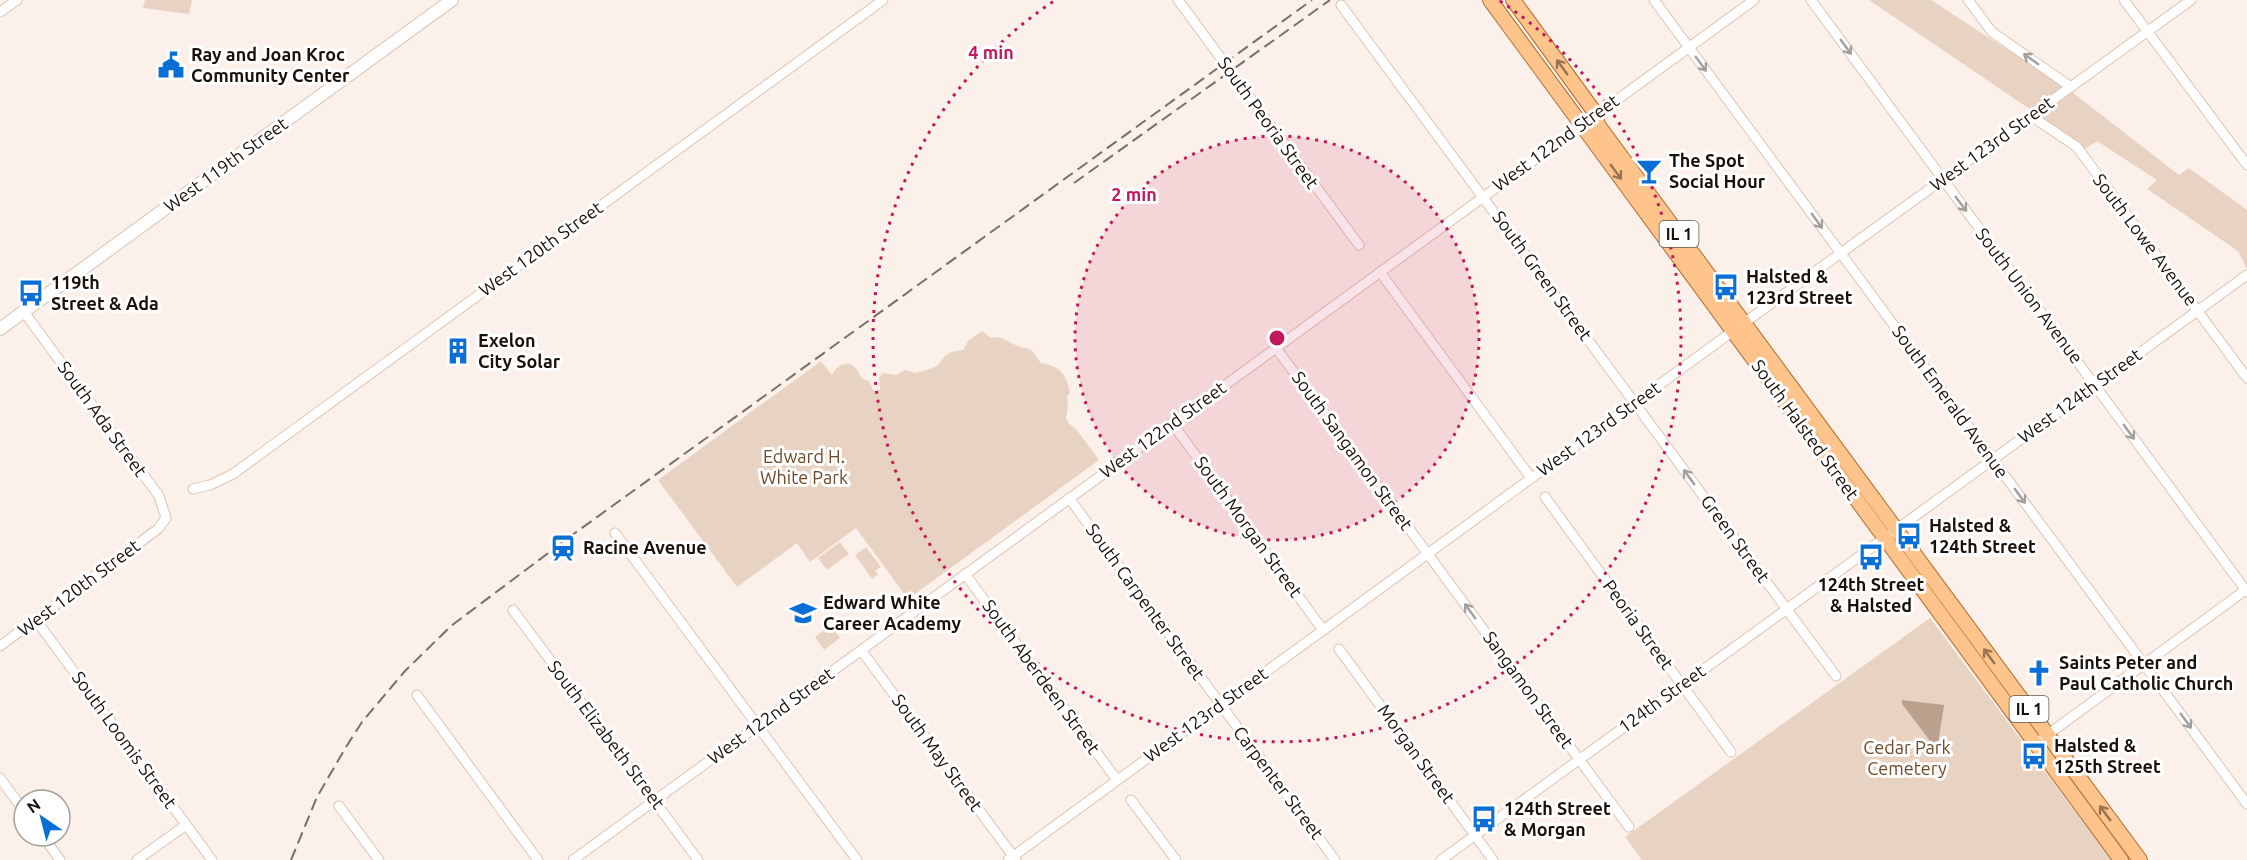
<svg xmlns="http://www.w3.org/2000/svg" width="2247" height="860" viewBox="0 0 2247 860" font-family="Ubuntu,sans-serif">
<style>
.green{fill:#e8d2c2}
.water{fill:#baa18e}
.lines{fill:none;stroke-linecap:round;stroke-linejoin:round}
.street-casing{stroke:#ddc4b1;stroke-width:11}
.secondary-casing{stroke:#ddc4b1;stroke-width:14}
.primary-casing{stroke:#ae6b2d;stroke-width:16}
.street{stroke:#fff;stroke-width:9}
.secondary{stroke:#fff;stroke-width:12}
.primary{stroke:#ffc48c;stroke-width:14}
.rail{stroke:#796f68;stroke-width:2;stroke-dasharray:12 6;stroke-linecap:butt}
.oneway{stroke:#a39f9d}
.oneway2{stroke:#987352}
.ring{fill:none;stroke:#c2185b;stroke-width:3;stroke-dasharray:3 6}
.labels{text-anchor:middle;stroke-width:6;stroke-linejoin:round;paint-order:stroke}
.shield{fill:#fff;stroke:#5e5854;stroke-width:1.5}
.shield-label{font-size:16px;font-weight:bold;fill:#19100a}
.poi-label{font-size:18px;font-weight:bold;fill:#19100a;stroke:#fff;text-anchor:start}
.street-label{font-size:18px;fill:#19100a;stroke:#fff}
.park-label{font-size:18px;fill:#6f4828;stroke:#fff}
.centre{fill:#c2185b;stroke:#fff;stroke-width:3}
.ring-label{font-size:18px;text-anchor:middle;font-weight:bold;fill:#c2185b;stroke:#fff;stroke-width:6;stroke-linejoin:round;paint-order:stroke}
</style>
<rect width="100%" height="100%" fill="#fcf1ea"/>
<g class="green">
<path d="M145 0H192L189 14 143 8Z"/>
<path d="M1869 0H1931L2072 92 2179 175 2189 168 2247 210V269L2238 251 2147 189 2157 180 2097 141 2085 149 2040 116Z"/>
<path d="M982 331 991 338C1003 335 1007 343 1018 346 1023 348 1027 347 1032 351 1035 354 1037 359 1041 363 1061 367 1066 373 1070 393L1067 396 1068 407 1066 418 1070 425 1076 429 1099 460 908 599 856 528 810 562 797 543 737 587 658 480 821 361 832 375C840 359 856 360 861 378L869 381 873 390 878 392 880 388 879 378 883 373 896 375 905 370 915 373 930 369 937 366 945 356 951 352 963 350 968 341Z"/>
<path d="M840 542 849 554 827 570 818 558Z"/>
<path d="M866 547 881 567 875 571 878 574 872 579 855 555Z"/>
<path d="M1930 618 2111 860H1642L1625 837Z"/>
<path d="M831 625 840 638 824 650 815 637Z"/>
</g>
<path class="water" d="M1902 700 1944 705 1937 750 1902 704Z"/>
<g class="lines">
<g class="street-casing">
<g id="street">
<path d="M1178 0 1359 245"/>
<path d="M1654 0 2247 804"/>
<path d="M1811 0 2247 592"/>
<path d="M1968 0 1992 32 2071 87"/>
<path d="M2124 0 2247 165"/>
<path d="M1341 5 1836 676"/>
<path d="M0 12 17 0"/>
<path d="M2031 116 2077 147 2247 378"/>
<path d="M1380 272 1531 478"/>
<path d="M1276 348 1629 827"/>
<path d="M1172 423 1323 630"/>
<path d="M193 489 210 485 233 474 883 0"/>
<path d="M1545 497 1731 752"/>
<path d="M1069 498 1335 860"/>
<path d="M615 533 857 860"/>
<path d="M965 574 1117 780"/>
<path d="M513 610 698 860"/>
<path d="M36 620 212 860"/>
<path d="M0 646 158 529 166 518 159 496 24 312"/>
<path d="M1339 649 1493 860"/>
<path d="M861 650 1016 860"/>
<path d="M417 695 538 860"/>
<path d="M2043 738 2247 589"/>
<path d="M0 778 24 811"/>
<path d="M1131 800 1176 860"/>
<path d="M339 806 379 860"/>
<path d="M43 836 60 860"/>
<path d="M137 860 186 825"/>
<path d="M573 860 1754 0"/>
<path d="M1008 860 1744 323 2191 0"/>
<path d="M1441 860 2247 275"/>
</g>
</g>
<g class="secondary-casing">
<path id="secondary" d="M0 329 452 0"/>
</g>
<g class="primary-casing">
<g id="primary">
<path d="M1490 0 2121 860"/>
<path d="M1513 0 1596 114 1598 125 2140 860"/>
</g>
</g>
<use href="#street" class="street"/>
<use href="#secondary" class="secondary"/>
<use href="#primary" class="primary"/>
<g class="rail">
<path d="M1074 183 1330 0"/>
<path d="M291 860 317 797 346 747 362 722 405 671 451 626 575 533 1312 0"/>
</g>
</g>
<defs><path id="oneway-shaft" d="M-6 0H5M1.5-3L5.5 0L1.5 3" fill="none" stroke-width="1.6" stroke-linecap="round" stroke-linejoin="round" transform="scale(1.5)"/></defs>
<g class="oneway">
<use href="#oneway-shaft" transform="translate(1846 47) rotate(54)"/>
<use href="#oneway-shaft" transform="translate(2031 59) rotate(-145)"/>
<use href="#oneway-shaft" transform="translate(1701 64) rotate(54)"/>
<use href="#oneway-shaft" transform="translate(1961 204) rotate(53)"/>
<use href="#oneway-shaft" transform="translate(1817 221) rotate(54)"/>
<use href="#oneway-shaft" transform="translate(2129 432) rotate(54)"/>
<use href="#oneway-shaft" transform="translate(1689 477) rotate(-126)"/>
<use href="#oneway-shaft" transform="translate(2020 496) rotate(54)"/>
<use href="#oneway-shaft" transform="translate(1470 611) rotate(-126)"/>
<use href="#oneway-shaft" transform="translate(2186 721) rotate(54)"/>
</g>
<g class="oneway2">
<use href="#oneway-shaft" transform="translate(1562 67) rotate(-126)"/>
<use href="#oneway-shaft" transform="translate(1616 172) rotate(54)"/>
<use href="#oneway-shaft" transform="translate(1989 656) rotate(-126)"/>
<use href="#oneway-shaft" transform="translate(2105 813) rotate(-126)"/>
</g>
<circle cx="1277" cy="338" r="202" fill="#c2185b" fill-opacity=".12"/>
<g class="ring">
<circle cx="1277" cy="338" r="202"/>
<path d="M1500 1A404 404 0 1 1 1054 1"/>
</g>
<defs>
<g id="civic-bare" transform="scale(2.07)"><path d="M-.6-6.5H3V-4.5H.6V-3L4-1V1h2V6H-6V1h2V-1L-.6-3ZM-1.2 2.5V6h2.4V2.5Z" fill="#096ed6" stroke="#fff" stroke-width="2.5" paint-order="stroke"/></g>
<g id="bar-bare" transform="scale(2.07)"><path d="M-6-5H6L.8 .8V4.5H3.5V6h-7V4.5H-.8V.8Z" fill="#096ed6" stroke="#fff" stroke-width="2.5" paint-order="stroke"/></g>
<g id="bus-bare" transform="scale(2.07)"><path d="M-5-6H5V4H4V6H2V4H-2V6H-4V4H-5ZM-3.5-4V0h7V-4ZM-3.5 1.2v1.5H-2V1.2ZM2 1.2v1.5H3.5V1.2Z" fill="#096ed6" stroke="#fff" stroke-width="2.5" paint-order="stroke"/></g>
<g id="building-bare" transform="scale(2.07)"><path d="M-4-6H4V6H1V3H-1V6H-4ZM-2.5-4.3h1.7v1.8h-1.7ZM.8-4.3h1.7v1.8H.8ZM-2.5-1h1.7V.8h-1.7ZM.8-1h1.7V.8H.8Z" fill="#096ed6" stroke="#fff" stroke-width="2.5" paint-order="stroke"/></g>
<g id="station-bare" transform="scale(2.07)"><path d="M-3-6H3Q5-6 5-4V2Q5 4 3 4L4.5 6H3L1.5 4h-3L-3 6H-4.5L-3 4Q-5 4-5 2V-4Q-5-6-3-6ZM-3.5-4v3h7v-3ZM-3.5 1v1.5H-2V1ZM2 1v1.5H3.5V1Z" fill="#096ed6" stroke="#fff" stroke-width="2.5" paint-order="stroke"/></g>
<g id="school-bare" transform="scale(2.07)"><path d="M0-5L7-2L0 1L-7-2ZM-4 1L0 2.5L4 1V4Q0 6-4 4Z" fill="#096ed6" stroke="#fff" stroke-width="2.5" paint-order="stroke"/></g>
<g id="church-bare" transform="scale(2.07)"><path d="M-1.2-6h2.4v3.5h3.3v2.4h-3.3V6h-2.4V-.1h-3.3v-2.4h3.3Z" fill="#096ed6" stroke="#fff" stroke-width="2.5" paint-order="stroke"/></g>
</defs>
<g fill-rule="evenodd">
<use href="#civic-bare" x="171" y="65"/>
<use href="#bar-bare" x="1649" y="171"/>
<use href="#bus-bare" x="1726" y="287"/>
<use href="#bus-bare" x="31" y="293"/>
<use href="#building-bare" x="458" y="351"/>
<use href="#bus-bare" x="1909" y="536"/>
<use href="#station-bare" x="563" y="548"/>
<use href="#bus-bare" x="1871" y="557"/>
<use href="#school-bare" x="803" y="613"/>
<use href="#church-bare" x="2039" y="673"/>
<use href="#bus-bare" x="2034" y="756"/>
<use href="#bus-bare" x="1484" y="819"/>
</g>
<g class="labels">
<g class="shield">
<rect x="1659.5" y="221" width="39" height="26" rx="4.5"/>
<rect x="2009.5" y="696" width="39" height="26" rx="4.5"/>
</g>
<g class="shield-label">
<text x="1679" y="240">IL 1</text>
<text x="2029" y="715">IL 1</text>
</g>
<g class="poi-label">
<text x="191" y="61">Ray and Joan Kroc<tspan x="191" dy="21">Community Center</tspan></text>
<text x="1669" y="167">The Spot<tspan x="1669" dy="21">Social Hour</tspan></text>
<text x="1746" y="283">Halsted &amp;<tspan x="1746" dy="21">123rd Street</tspan></text>
<text x="51" y="289">119th<tspan x="51" dy="21">Street &amp; Ada</tspan></text>
<text x="478" y="347">Exelon<tspan x="478" dy="21">City Solar</tspan></text>
<text x="1929" y="532">Halsted &amp;<tspan x="1929" dy="21">124th Street</tspan></text>
<text x="583" y="554">Racine Avenue</text>
<text x="1871" y="591" text-anchor="middle">124th Street<tspan x="1871" dy="21">&amp; Halsted</tspan></text>
<text x="823" y="609">Edward White<tspan x="823" dy="21">Career Academy</tspan></text>
<text x="2059" y="669">Saints Peter and<tspan x="2059" dy="21">Paul Catholic Church</tspan></text>
<text x="2054" y="752">Halsted &amp;<tspan x="2054" dy="21">125th Street</tspan></text>
<text x="1504" y="815">124th Street<tspan x="1504" dy="21">&amp; Morgan</tspan></text>
</g>
<g class="street-label">
<text transform="translate(1268 123) rotate(54)" y="6">South Peoria Street</text>
<text transform="translate(1556 143) rotate(-36)" y="6">West 122nd Street</text>
<text transform="translate(1992 144) rotate(-36)" y="6">West 123rd Street</text>
<text transform="translate(226 165) rotate(-36)" y="6">West 119th Street</text>
<text transform="translate(2145 240) rotate(53)" y="6">South Lowe Avenue</text>
<text transform="translate(541 249) rotate(-36)" y="6">West 120th Street</text>
<text transform="translate(1542 276) rotate(54)" y="6">South Green Street</text>
<text transform="translate(2029 296) rotate(53)" y="6">South Union Avenue</text>
<text transform="translate(2080 396) rotate(-36)" y="6">West 124th Street</text>
<text transform="translate(1950 402) rotate(54)" y="6">South Emerald Avenue</text>
<text transform="translate(102 419) rotate(54)" y="6">South Ada Street</text>
<text transform="translate(1599 429) rotate(-36)" y="6">West 123rd Street</text>
<text transform="translate(1163 430) rotate(-36)" y="6">West 122nd Street</text>
<text transform="translate(1805 430) rotate(54)" y="6">South Halsted Street</text>
<text transform="translate(1352 451) rotate(54)" y="6">South Sangamon Street</text>
<text transform="translate(1248 527) rotate(54)" y="6">South Morgan Street</text>
<text transform="translate(1735 539) rotate(54)" y="6">Green Street</text>
<text transform="translate(79 588) rotate(-37)" y="6">West 120th Street</text>
<text transform="translate(1145 602) rotate(54)" y="6">South Carpenter Street</text>
<text transform="translate(1638 625) rotate(54)" y="6">Peoria Street</text>
<text transform="translate(1041 677) rotate(54)" y="6">South Aberdeen Street</text>
<text transform="translate(1528 690) rotate(54)" y="6">Sangamon Street</text>
<text transform="translate(1662 699) rotate(-36)" y="6">124th Street</text>
<text transform="translate(1206 715) rotate(-36)" y="6">West 123rd Street</text>
<text transform="translate(771 716) rotate(-36)" y="6">West 122nd Street</text>
<text transform="translate(606 735) rotate(53)" y="6">South Elizabeth Street</text>
<text transform="translate(124 740) rotate(54)" y="6">South Loomis Street</text>
<text transform="translate(937 753) rotate(54)" y="6">South May Street</text>
<text transform="translate(1416 754) rotate(54)" y="6">Morgan Street</text>
<text transform="translate(1278 783) rotate(53)" y="6">Carpenter Street</text>
</g>
<g class="park-label">
<text x="804" y="463">Edward H.<tspan x="804" dy="21">White Park</tspan></text>
<text x="1907" y="754">Cedar Park<tspan x="1907" dy="21">Cemetery</tspan></text>
</g>
</g>
<circle cx="1277" cy="338" r="9" class="centre"/>
<g class="ring-label">
<text x="991" y="59">4 min</text>
<text x="1134" y="201">2 min</text>
</g>
<g transform="translate(42 818) rotate(325)"><circle r="28" fill="#ffffff" stroke="#a39f9d" stroke-width="1.5"/>
<path d="M0-4.5L10 22L0 15L-10 22Z" fill="#096ed6"/>
<text y="-9" font-size="16" font-weight="bold" text-anchor="middle" fill="#19100a">N</text>
</g>
</svg>
